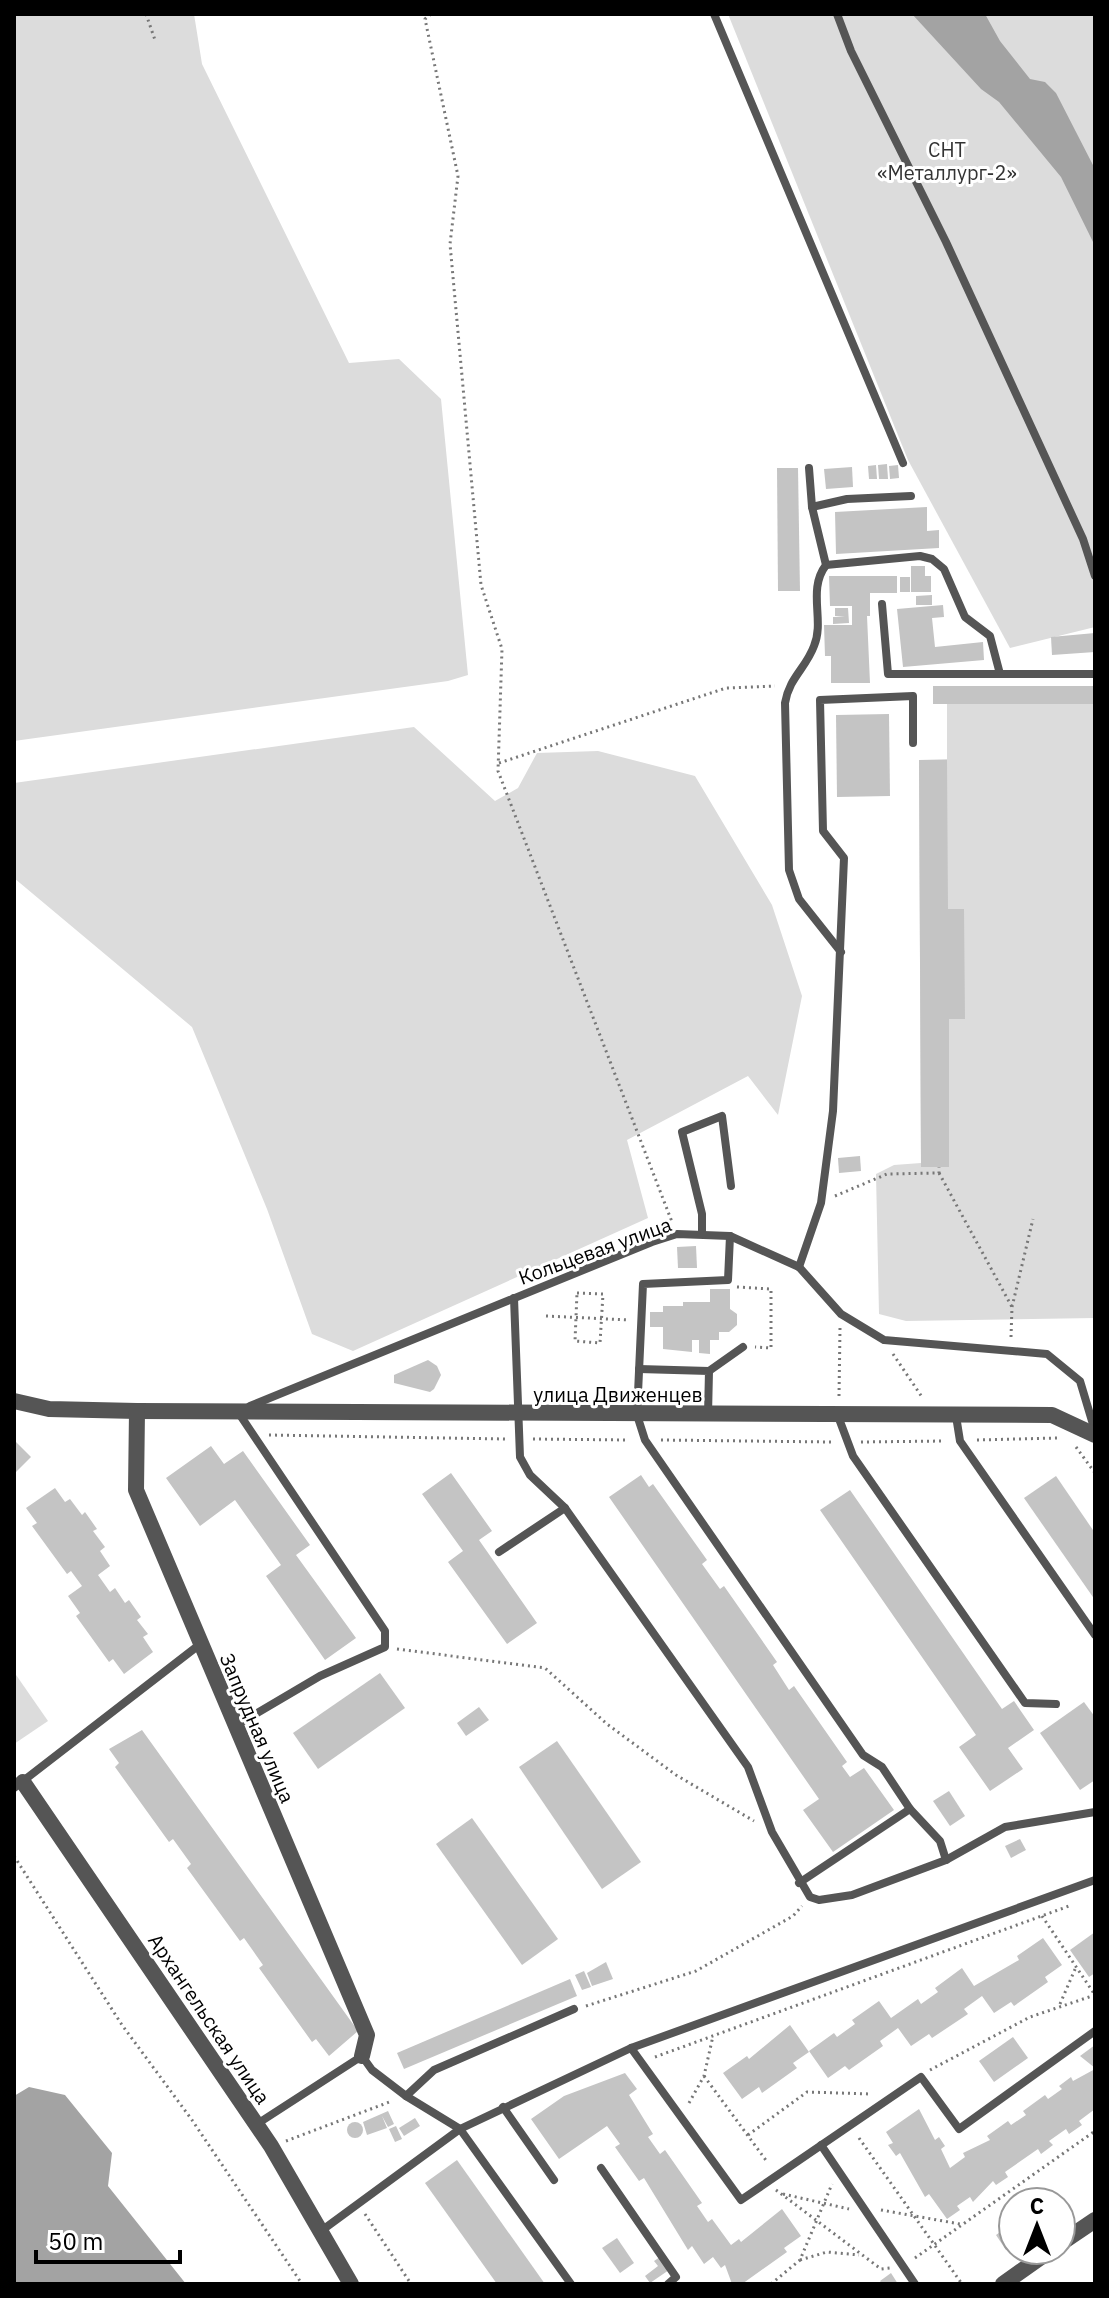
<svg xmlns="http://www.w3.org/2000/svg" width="1109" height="2298" viewBox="0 0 1109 2298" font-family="'IBM Plex Sans',sans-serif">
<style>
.green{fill:#dcdcdc}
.water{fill:#a3a3a3}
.building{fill:#c4c4c4}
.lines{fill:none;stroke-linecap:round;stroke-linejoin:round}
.path{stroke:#777;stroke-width:3;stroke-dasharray:2 4;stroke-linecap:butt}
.lane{stroke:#555;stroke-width:8}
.street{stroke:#555;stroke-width:16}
.labels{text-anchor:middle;stroke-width:6;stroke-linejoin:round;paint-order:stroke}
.park-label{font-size:20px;fill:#333;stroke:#fff}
.street-label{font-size:20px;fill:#000;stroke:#fff}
</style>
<rect width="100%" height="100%" fill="#fff"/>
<g class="green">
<path d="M14 14H194L202 64 349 363 399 359 441 399 468 675 448 681 14 741Z"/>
<path d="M728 14H1095V627L1010 648 908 460Z"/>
<path d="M947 704H1095V1318L906 1321 879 1314 876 1174 894 1165 921 1163 919 760 947 759Z"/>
<path d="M414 727 495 801 518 788 537 753 598 751 695 776 772 905 802 996 778 1115 748 1076 627 1140 648 1218 353 1351 312 1334 267 1209 192 1027 14 878V783Z"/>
<path d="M14 1672 48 1721 14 1744Z"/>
</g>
<g class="water">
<path d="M912 14H985L1000 41 1030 79 1045 82 1056 93 1095 169V246L1061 177 999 102 981 89Z"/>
<path d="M29 2087 65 2095 112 2153 108 2186 186 2284H14V2096Z"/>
</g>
<g class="building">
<path d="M887 464 888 479H879L878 465Z"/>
<path d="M876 465 877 479H869L868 466Z"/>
<path d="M898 465 899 478 890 479 889 466Z"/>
<path d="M852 467 853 487 826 489 824 469Z"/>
<path d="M777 468H798L800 591H778Z"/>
<path d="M927 507V531L939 530V548L836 554 835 512Z"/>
<path d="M911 566H925V576H931V592H911Z"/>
<path d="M829 576H897V593H870V616H867L870 683H831V656H825L824 625H852V606H830Z"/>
<rect x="900" y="577" width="10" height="15"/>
<path d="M932 595V605H916V596Z"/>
<path d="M943 605 944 617 932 618 935 647 983 642 984 660 903 667 897 609Z"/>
<path d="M835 608H848L849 623 833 624V617H845L835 616Z"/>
<path d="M1095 633V652L1052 655 1051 637Z"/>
<rect x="933" y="686" width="162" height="18"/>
<path d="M889 714 890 796 837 797 836 715Z"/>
<path d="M919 760H947L948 909H964L965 1019H949V1167H921Z"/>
<path d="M860 1156 861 1171 839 1173 838 1158Z"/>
<path d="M696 1246 697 1268H678L677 1247Z"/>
<path d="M710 1289H730V1309L737 1314V1325L729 1332H719V1340H710V1354L699 1353V1340H692V1352L663 1349V1327H650V1312H663V1306H683V1302H710Z"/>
<path d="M428 1360 437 1366 441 1375 434 1389 430 1392 394 1383V1375Z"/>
<path d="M14 1440 31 1457 14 1474Z"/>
<path d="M211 1446 224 1464 243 1451 310 1545 296 1555 356 1638 325 1660 266 1576 281 1565 235 1500 200 1526 166 1478Z"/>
<path d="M451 1473 492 1531 479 1540 537 1623 507 1644 448 1562 463 1551 422 1494Z"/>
<path d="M641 1475 649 1487 653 1484 707 1560 702 1564 720 1589 724 1586 777 1662 773 1665 789 1690 794 1686 847 1762 842 1766 850 1777 864 1768 894 1810 833 1852 803 1810 819 1799 609 1497Z"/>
<path d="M1056 1476 1095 1533V1600L1024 1498Z"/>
<path d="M55 1488 65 1502 70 1499 82 1515 85 1512 97 1529 93 1531 105 1547 100 1551 110 1566 98 1575 110 1592 115 1588 125 1603 129 1600 141 1617 137 1620 148 1634 143 1637 153 1652 124 1674 113 1659 109 1662 76 1616 80 1613 68 1596 82 1586 71 1571 67 1574 32 1526 37 1523 26 1508Z"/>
<path d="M850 1490 1002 1709 1014 1701 1034 1730 1008 1748 1023 1769 990 1791 959 1747 976 1735 820 1510Z"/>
<path d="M380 1673 405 1708 318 1769 293 1733Z"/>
<path d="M1084 1702 1095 1717V1780L1080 1790 1040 1733Z"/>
<path d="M479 1707 489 1720 466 1736 457 1723Z"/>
<path d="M142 1730 358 2031 329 2056 316 2039 312 2042 259 1968 263 1965 244 1938 240 1941 187 1868 191 1864 173 1839 169 1842 115 1767 119 1763 109 1749Z"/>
<path d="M557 1741 641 1862 602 1889 519 1767Z"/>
<path d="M949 1791 965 1816 950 1826 933 1801Z"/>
<path d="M472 1818 558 1939 522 1965 436 1844Z"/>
<path d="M1020 1839 1026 1850 1011 1858 1005 1846Z"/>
<path d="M1095 1932V1973L1089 1977 1070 1950Z"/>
<path d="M1043 1938 1062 1965 1045 1977 1048 1982 1014 2006 1011 2002 994 2013 982 1996 964 2009 968 2014 932 2038 929 2034 911 2046 898 2028 880 2041 883 2046 849 2070 845 2066 828 2078 809 2051 834 2033 837 2037 855 2024 852 2020 879 2001 891 2018 918 1999 921 2004 938 1992 935 1988 962 1968 974 1986 1019 1960 1017 1956Z"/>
<path d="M606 1962 613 1979 592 1986 587 1973Z"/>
<path d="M584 1971 591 1987 582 1990 575 1975Z"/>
<path d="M570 1979 577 1996 404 2069 397 2053Z"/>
<path d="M790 2025 809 2052 793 2063 797 2068 762 2093 759 2087 742 2099 723 2073 747 2056 749 2059Z"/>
<path d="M1013 2037 1028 2058 994 2082 979 2061Z"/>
<path d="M1095 2045V2068L1080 2056Z"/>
<path d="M1095 2069V2109L1079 2121 1082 2125 1069 2134 1066 2129 1049 2141 1053 2145 1041 2154 1038 2149 1005 2172 1008 2177 996 2185 993 2181 973 2202 970 2197 957 2206 960 2210 947 2219 929 2194 925 2197 900 2153 896 2156 888 2145 893 2143 886 2132 919 2109 935 2140 939 2137 945 2146 941 2149 950 2168 965 2157 963 2153 990 2140 987 2136 1008 2121 1011 2125 1026 2115 1023 2111 1045 2095 1048 2099 1062 2089 1059 2086 1071 2077 1073 2081Z"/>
<path d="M625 2073 637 2089 629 2095 653 2134 648 2137 660 2154 665 2150 702 2203 697 2206 708 2222 712 2219 731 2245 739 2239 741 2242 782 2209 801 2236 784 2248 787 2252 742 2284H732L725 2265 721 2268 713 2257 704 2264 692 2246 688 2250 644 2178 639 2181 615 2147 620 2144 607 2126 559 2159 531 2119 564 2096Z"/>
<path d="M388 2111 394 2124 388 2127 382 2116 387 2128 367 2135 363 2122Z"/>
<path d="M415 2118 420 2126 404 2136 399 2128Z"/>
<circle cx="355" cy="2130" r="8"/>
<path d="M396 2126 402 2139 395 2142 389 2129Z"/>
<path d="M457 2160 545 2284H497L425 2183Z"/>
<path d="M1013 2223V2246L1006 2250 996 2235Z"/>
<path d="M617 2238 634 2263 620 2273 602 2248Z"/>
<path d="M660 2257 669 2270 650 2283 645 2276 658 2266 654 2261Z"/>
<path d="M891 2273 898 2284H882L880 2281Z"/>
</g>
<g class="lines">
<g class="path">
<path d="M146 14 155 40"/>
<path d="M431 14 425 19 458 176 450 244 481 585 502 649 498 771 672 1222"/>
<path d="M499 763 726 688 775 686"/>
<path d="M939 1173 1012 1307"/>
<path d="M835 1196 887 1174 939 1173V1167"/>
<path d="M737 1287 771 1289V1348L755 1347"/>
<path d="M577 1293 603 1294 600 1343 575 1341Z"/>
<path d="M546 1316 629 1320"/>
<path d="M1011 1337 1012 1307 1033 1219"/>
<path d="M893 1354 922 1397"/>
<path d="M839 1396 840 1328"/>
<path d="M269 1435 505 1439"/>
<path d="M533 1439 629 1440"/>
<path d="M661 1440 833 1442"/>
<path d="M977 1440 1057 1438"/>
<path d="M861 1442 945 1441"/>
<path d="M1076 1447 1095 1473"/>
<path d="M397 1649 545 1668 607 1724 676 1775 754 1821"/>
<path d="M14 1856 122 2025 192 2120 302 2284"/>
<path d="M1042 1916 1095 1995"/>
<path d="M1060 2004 1076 1967"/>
<path d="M586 2006 696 1971 793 1916 802 1906"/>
<path d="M655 2057 1069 1906"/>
<path d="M930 2070 1030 2017 1095 1995"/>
<path d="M704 2076 768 2163"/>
<path d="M689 2103 704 2076 713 2036"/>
<path d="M748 2135 807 2092 870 2094"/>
<path d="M859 2138 962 2284"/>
<path d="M286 2141 392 2101"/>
<path d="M776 2190 881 2269 890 2268"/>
<path d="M783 2194 849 2209"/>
<path d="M881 2210 960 2224"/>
<path d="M365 2214 411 2284"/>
<path d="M915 2258 1095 2131"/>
<path d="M800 2260 827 2252 859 2255"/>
<path d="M771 2284 800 2260 832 2184"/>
</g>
<g class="lane">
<path d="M714 14 903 463"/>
<path d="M837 14 851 51 946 242 1083 539 1095 576"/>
<path d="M809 468 812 507 826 565C807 590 825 620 814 646 806 668 789 678 785 703L789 870 799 899 841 952"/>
<path d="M812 507 847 499 911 496"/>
<path d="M826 565 920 556 932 559 944 569 965 617 990 636 1000 674"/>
<path d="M882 604 888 674H1095"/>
<path d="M702 1234V1214L682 1132 722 1116 731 1186"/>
<path d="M730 1236 728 1280 643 1284 637 1415 645 1440 863 1755 882 1767 910 1809 940 1841 946 1860"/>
<path d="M799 1267 821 1203 833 1111 844 858 823 831 820 700 913 696V743"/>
<path d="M514 1298 520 1457 530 1475 565 1508 748 1767 772 1832 810 1897 819 1900 852 1895 946 1860 1005 1827 1095 1812"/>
<path d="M639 1369 709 1371 708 1415"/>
<path d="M709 1371 743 1347"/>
<path d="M250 1406 652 1242 677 1234 730 1236 799 1267 841 1314 884 1340 1047 1354 1080 1381 1095 1431"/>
<path d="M838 1416 853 1456 1025 1703 1056 1704"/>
<path d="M956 1416 960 1441 1095 1635"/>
<path d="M499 1552 565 1508"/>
<path d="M235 1726 320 1676 385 1647V1631L238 1412"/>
<path d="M14 1788 199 1645"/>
<path d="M799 1883 910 1809"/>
<path d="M631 2048 741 2200 921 2077 959 2129 1095 2031"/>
<path d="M406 2096 434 2070 574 2009"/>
<path d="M503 2107 554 2180"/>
<path d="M257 2124 362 2056 372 2070 406 2096 460 2129 571 2284"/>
<path d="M821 2145 915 2284"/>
<path d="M601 2168 676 2277 668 2284"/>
<path d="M321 2231 460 2129 631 2048 1095 1880"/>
</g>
<g class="street">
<path d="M14 1401 49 1409 137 1411 1052 1415 1095 1435"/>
<path d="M137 1411 136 1490 367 2035 362 2056"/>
<path d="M23 1782 271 2146 351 2284"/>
<path d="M1061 2243 1095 2220"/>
<path d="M1003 2284 1051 2250"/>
</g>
</g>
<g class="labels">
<g class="park-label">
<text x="947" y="157">СНТ<tspan x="947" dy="23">«Металлург-2»</tspan></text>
</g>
<g class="street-label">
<text transform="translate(595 1251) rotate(-20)" y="7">Кольцевая улица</text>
<text x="618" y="1402">улица Движенцев</text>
<text transform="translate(257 1728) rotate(67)" y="7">Запрудная улица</text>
<text transform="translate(209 2019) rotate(56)" y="7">Архангельская улица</text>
</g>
</g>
<rect width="1109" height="2298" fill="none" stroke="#000000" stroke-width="32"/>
<g transform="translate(1037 2226)"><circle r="38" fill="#ffffff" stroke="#999999" stroke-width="2"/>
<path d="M0-6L14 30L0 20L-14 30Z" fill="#000000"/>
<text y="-12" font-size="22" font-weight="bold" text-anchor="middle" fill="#000000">С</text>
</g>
<path d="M36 2250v12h144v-12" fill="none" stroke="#000000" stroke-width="4"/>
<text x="48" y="2250" font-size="24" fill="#000000" stroke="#ffffff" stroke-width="6" paint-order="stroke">50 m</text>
</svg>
